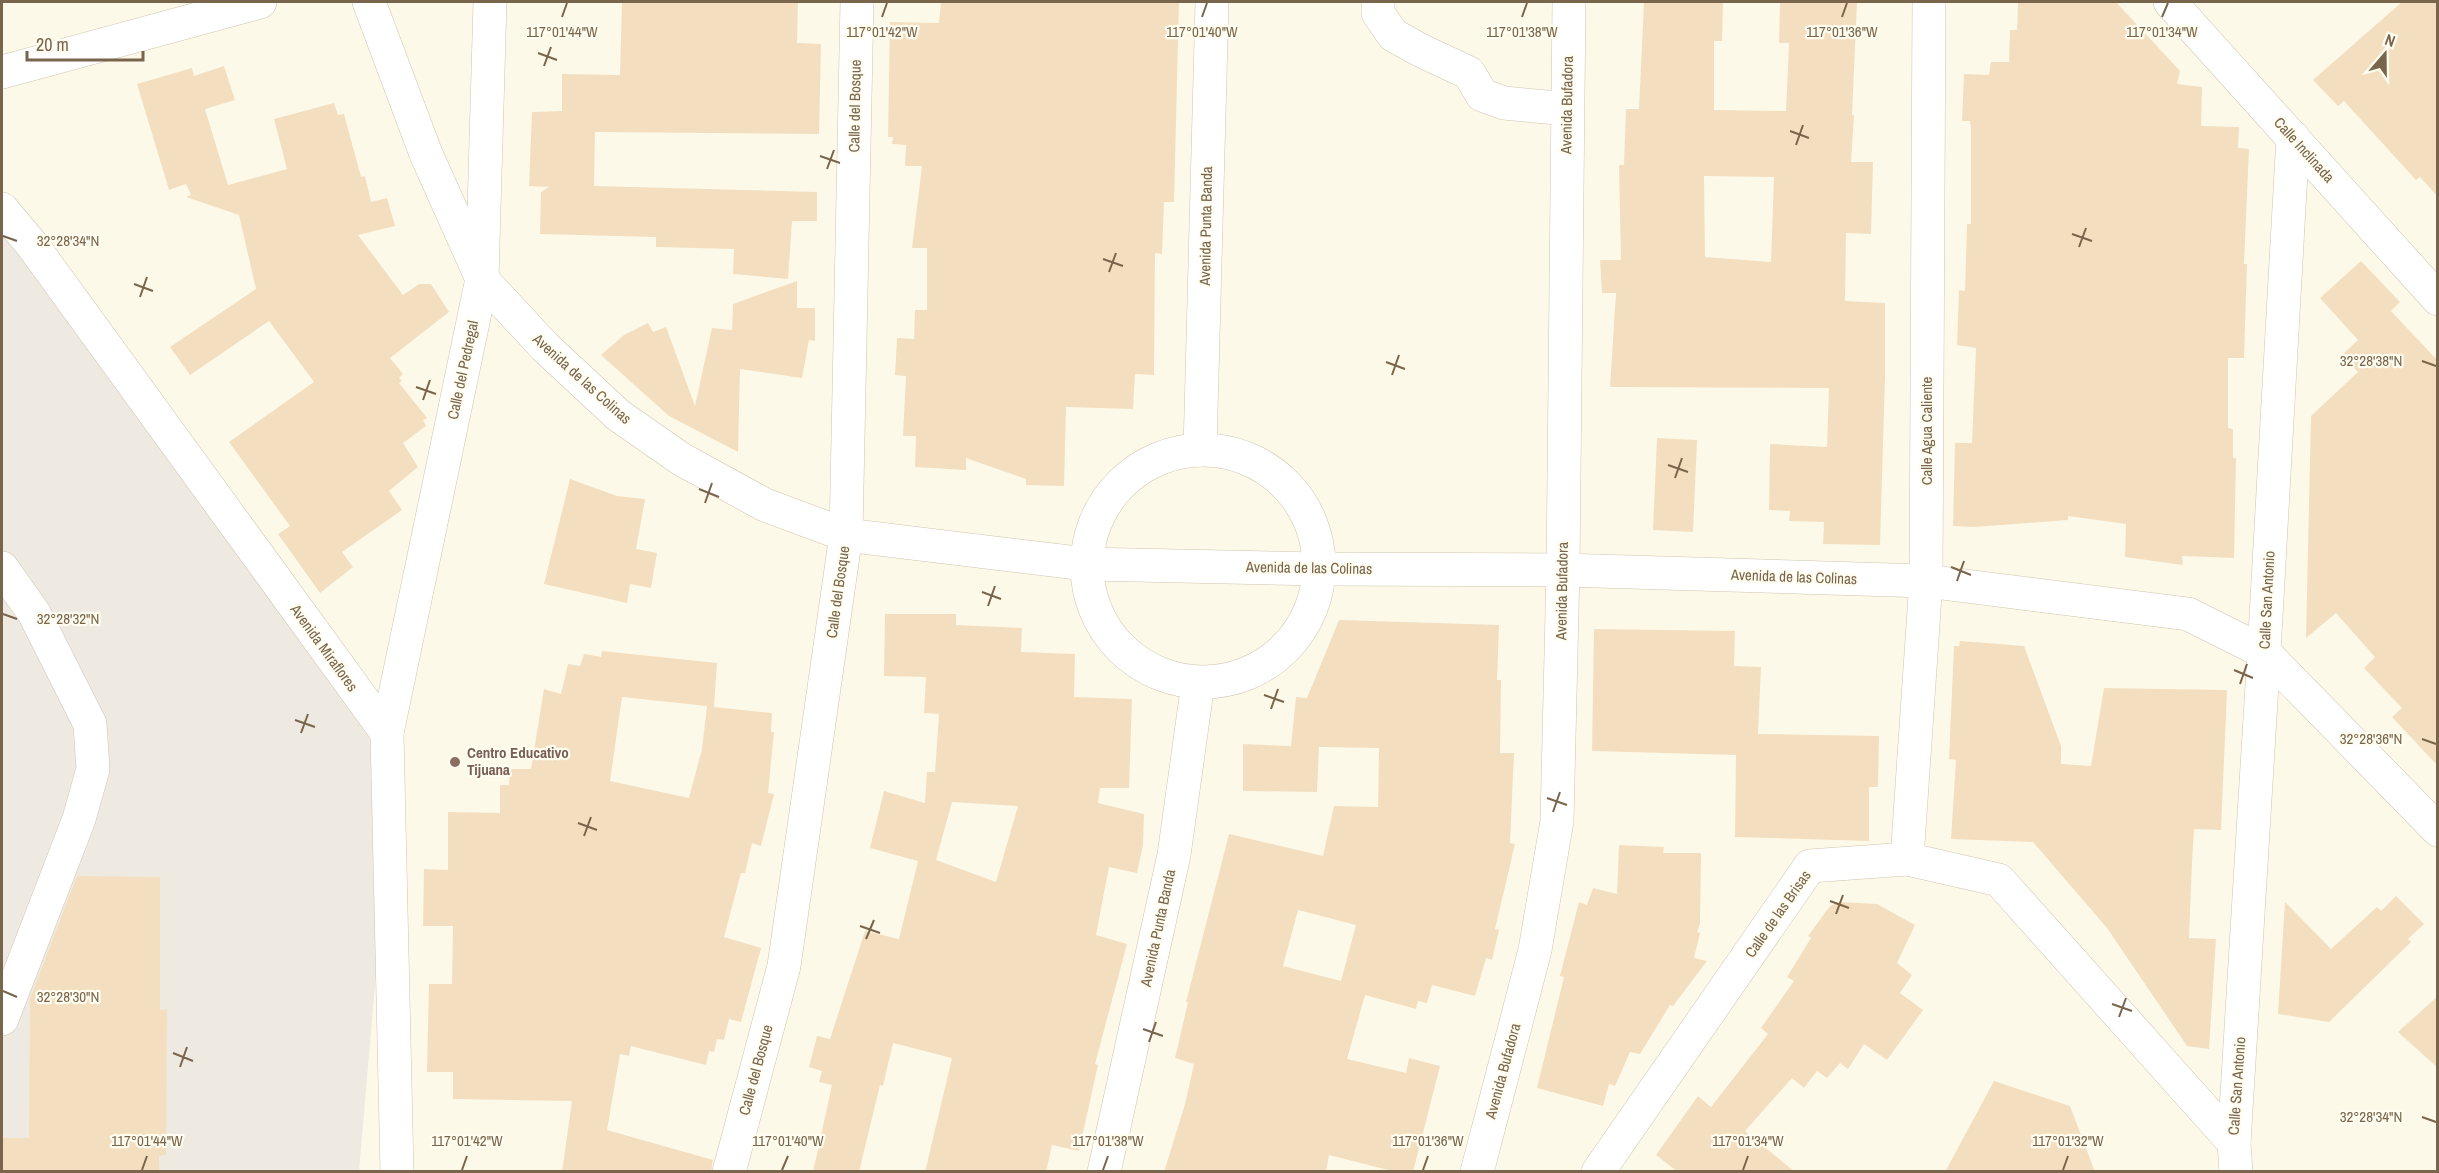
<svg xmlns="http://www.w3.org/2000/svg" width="2439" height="1173" viewBox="0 0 2439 1173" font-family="'Archivo Narrow',sans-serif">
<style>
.industrial{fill:#eeeae2}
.building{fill:#f3dfc0;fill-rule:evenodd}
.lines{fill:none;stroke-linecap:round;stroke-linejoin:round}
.minor-casing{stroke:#d0c4ae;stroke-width:34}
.minor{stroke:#fff;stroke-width:33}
.ticks{fill:none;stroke:#79654b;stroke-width:2}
.education-dot{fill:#8d6e63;stroke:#fffcf0;stroke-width:2}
.labels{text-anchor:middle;stroke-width:4.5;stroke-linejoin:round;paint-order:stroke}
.street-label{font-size:15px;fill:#79654b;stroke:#fffcf0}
.education-label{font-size:15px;font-weight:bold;fill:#785e54;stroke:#fffcf0;text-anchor:start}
.ticks-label{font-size:15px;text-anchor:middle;fill:#79654b;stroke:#fffcf0;stroke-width:4.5;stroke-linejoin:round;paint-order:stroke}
</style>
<rect width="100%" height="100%" fill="#fdf9e9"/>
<path class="industrial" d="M2 215 395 755 359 1171H2Z"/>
<g class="building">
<path d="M622 2H798L797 43 821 44 819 134 595 132 594 186 817 192V221H792L788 279 733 274 734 249 656 247V237L540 234 541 192 549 187 529 186 532 112 562 111V74L620 75Z"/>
<path d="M941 2H1179L1174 202H1164L1162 254 1155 253 1154 375 1135 374 1133 409 1066 407 1064 486 1026 485V479L966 458V470L915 467 916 436H903L906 376 895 375 897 338 914 339 915 310H927V248H912L922 166H905L906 145 892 144 893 137H888L890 22 939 23Z"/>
<path d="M1644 2H1723L1722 41H1714V110L1786 111 1789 43H1779L1780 2H1857L1852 115H1854L1851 162H1873L1871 234 1846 233 1845 301 1885 303V378L1880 545 1823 544 1824 522 1789 521 1790 511 1769 510 1770 444 1827 447 1829 388 1610 387 1616 293H1602L1600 260H1621L1619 165H1624L1626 109H1639ZM1704 176 1774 177 1771 262 1705 257Z"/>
<path d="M2018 2H2116L2180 71 2177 84 2202 87 2201 126 2239 127 2238 148 2249 149 2244 264H2247L2244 358H2228V428L2233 429V458H2236L2234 558 2182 556 2183 565 2125 557 2126 524 2068 516V520L1974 527 1953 526 1955 443H1972L1976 348 1957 345 1959 290 1965 291 1967 224H1971V128L1970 121H1962L1964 74 1989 75 1991 62H2009L2010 30H2017Z"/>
<path d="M2402 2H2438V197L2420 177 2416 180 2344 101 2338 106 2313 80Z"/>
<path d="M224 66 235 100 205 109 228 185 287 169 274 119 334 103 338 115 344 114 361 177 365 176 371 202 387 198 395 226 358 235 403 295 419 284H431L449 312 390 358 403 374 399 378 402 381 399 383 427 418 423 420 426 426 403 443 418 467 389 491 402 510 342 552 353 567 320 593 278 534 290 526 229 442 314 382 269 321 190 375 170 347 256 289 239 215 186 197 191 195 186 184 169 190 137 84 192 68 194 76Z"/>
<path d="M2361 261 2400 302 2391 311 2438 361V766L2392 717 2402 708 2364 668 2375 657 2336 613 2306 638 2311 416 2358 372 2342 355 2358 340 2320 298Z"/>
<path d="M797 281V308H815V341L809 340 802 378 740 369 738 452 669 416 601 355 624 335 648 323 653 332 666 327 695 406 712 328 732 330 733 304Z"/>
<path d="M1657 438 1697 440 1693 532 1653 530Z"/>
<path d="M570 479 617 496 645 499 636 549 657 553 651 588 630 584 627 603 544 584Z"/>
<path d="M885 614H956V625L1022 628 1021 652 1075 654 1074 697 1132 699 1129 788H1100L1098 803 1144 814 1143 845 1137 873 1109 867 1096 935 1127 944 1095 1064 1098 1065 1079 1151 1052 1145 1046 1172H925L952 1058 893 1043 883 1086 880 1085 859 1172H813L832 1085 819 1082 822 1071 809 1067 817 1036 830 1039 865 931 899 939 918 861 870 848 884 791 925 803 927 772H935L939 714 924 713 926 677 884 676ZM952 802 1018 806 996 882 936 860Z"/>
<path d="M1339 620 1499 625 1497 680H1501L1500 753H1514L1510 843 1515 844 1495 929 1499 930 1492 960 1486 958 1475 996 1432 985 1427 1003 1418 1001 1416 1009 1365 995 1347 1059 1406 1073 1409 1058 1440 1066 1413 1172H1396L1329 1155 1326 1172H1164L1185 1104 1194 1064 1175 1058 1188 1002H1186L1229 834 1323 856 1334 806 1378 807 1379 748 1319 747 1317 792 1243 791V744L1291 746 1296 697 1307 698ZM1298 910 1356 925 1341 981 1283 966Z"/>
<path d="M1594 629 1735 631 1734 666 1761 667 1758 734 1879 736 1878 787H1869V841L1735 837 1736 755 1592 751Z"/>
<path d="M1960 641 2024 646 2061 746V764L2091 766 2104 688 2227 690 2221 830 2194 829 2192 863 2189 938 2216 939 2209 1049 2187 1046 2107 928 2033 842 1951 839 1956 760 1949 759 1954 646H1959Z"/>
<path d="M602 651 717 663 714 707 772 713 771 732H774L768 793 774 794 761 846 752 843 745 873H741L724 937 761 948 741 1022 729 1019 724 1040 717 1039 714 1052 709 1051 706 1065 631 1046 629 1056 620 1054 607 1130 713 1160 711 1172H562L572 1101 453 1099V1072H427L429 984H452L453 926H423L424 869 448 870V812L500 813V785H509L510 769H531L544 689 561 694 568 664 580 666 584 654 601 657ZM622 697 707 706 702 749 689 798 610 781Z"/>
<path d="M1619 845 1664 847 1663 853H1701L1700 924 1697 932 1700 933 1694 958 1707 961 1673 1006 1670 1005 1640 1054 1630 1052 1615 1086 1609 1084 1603 1106 1537 1088 1564 977 1560 976 1579 902 1587 905 1593 888 1617 894Z"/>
<path d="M77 876 160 877V1010L167 1009 166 1155 159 1156V1172H2V1138H29L30 999Z"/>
<path d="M2396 896 2424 924 2408 939 2411 942 2329 1022 2278 1014 2285 902 2331 949 2377 907 2381 911Z"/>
<path d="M1839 902 1877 904 1915 925 1897 963 1912 975 1900 993 1923 1010 1887 1060 1864 1044 1848 1069 1840 1063 1827 1078 1817 1071 1804 1088 1792 1078 1745 1131 1795 1172H1678L1656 1155 1698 1096 1711 1107 1768 1034 1761 1028 1794 981 1787 977 1811 938 1808 936 1830 906Z"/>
<path d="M2438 996V1068L2398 1032Z"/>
<path d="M1994 1081 2070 1106 2095 1172H1945Z"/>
</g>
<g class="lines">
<g class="minor-casing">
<g id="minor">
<path d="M369 2 426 154 482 279 545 347 618 415 681 459 765 505 846 535 1086 564 1320 569 1563 570 1926 581 2188 614 2264 652 2438 830"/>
<path d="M1378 2V13L1393 35 1422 51 1469 73 1482 95 1504 103 1567 109"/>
<path d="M2170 2 2438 299"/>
<path d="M2 72 260 2"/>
<path d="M2 209 33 246 387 733"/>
<path d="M1200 450 1212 2"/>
<circle cx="1203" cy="566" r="116"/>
<path d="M2 568 34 613 90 724 93 769 79 819 2 1019"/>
<path d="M1907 859 1926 581 1929 2"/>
<path d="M397 1172 387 733 482 279 490 2"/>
<path d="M729 1172 784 966 846 535 857 2"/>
<path d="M1104 1172 1174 855 1198 683"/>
<path d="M1477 1172 1535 950 1557 821 1563 570 1569 2"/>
<path d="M1598 1172 1810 866 1907 859 1999 880 2234 1143"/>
<path d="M2236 1172 2234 1143 2264 652 2293 137"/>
</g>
</g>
<use href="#minor" class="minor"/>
</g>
<path class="ticks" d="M562 17 567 3M882 17 887 3M1202 17 1207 3M1522 17 1527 3M1842 17 1847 3M2162 17 2168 3M538 53 557 60M544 66 551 47M1790 131 1809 138M1796 145 1803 125M820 156 840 163M827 169 834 150M2072 234 2092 241M3 236 17 241M2079 247 2086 228M1103 259 1123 266M1109 272 1116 253M134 284 153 291M140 297 147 277M2422 361 2436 366M1386 362 1405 369M1392 375 1399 355M416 387 436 394M423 400 430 380M1668 465 1688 472M1675 478 1682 458M699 489 719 497M705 503 712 483M1951 567 1971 575M1957 581 1964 561M982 592 1001 599M988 606 995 586M3 614 17 619M2234 670 2253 678M2240 684 2247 664M1264 695 1284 702M1271 709 1278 689M295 720 315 727M301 733 308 714M2422 739 2436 744M1547 798 1567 805M1553 812 1560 792M578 823 597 830M584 836 591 817M1830 901 1849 908M1836 914 1843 895M860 926 880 933M866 939 874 920M3 991 17 997M2112 1004 2132 1011M2119 1017 2126 998M1143 1029 1163 1036M1149 1042 1156 1022M173 1053 193 1061M180 1067 187 1047M2422 1117 2436 1122M142 1170 147 1156M462 1170 467 1156M782 1170 788 1156M1103 1170 1108 1156M1423 1170 1428 1156M1743 1170 1748 1156M2063 1170 2068 1156"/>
<circle class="education-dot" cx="455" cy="762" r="6"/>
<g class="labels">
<g class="street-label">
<text transform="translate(1567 105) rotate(-89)" y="5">Avenida Bufadora</text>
<text transform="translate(855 106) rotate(-89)" y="5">Calle del Bosque</text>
<text transform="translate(2304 150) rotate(48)" y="5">Calle Inclinada</text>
<text transform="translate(1206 226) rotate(-89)" y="5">Avenida Punta Banda</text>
<text transform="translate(463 370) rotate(-78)" y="5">Calle del Pedregal</text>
<text transform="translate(582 379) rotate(42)" y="5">Avenida de las Colinas</text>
<text transform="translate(1927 431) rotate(-90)" y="5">Calle Agua Caliente</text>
<text transform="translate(1309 568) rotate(1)" y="5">Avenida de las Colinas</text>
<text transform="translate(1794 577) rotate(2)" y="5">Avenida de las Colinas</text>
<text transform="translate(1562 591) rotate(-89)" y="5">Avenida Bufadora</text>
<text transform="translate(838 592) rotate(-82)" y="5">Calle del Bosque</text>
<text transform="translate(2267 600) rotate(-87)" y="5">Calle San Antonio</text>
<text transform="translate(324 648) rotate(54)" y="5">Avenida Miraflores</text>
<text transform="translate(1778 914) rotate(-55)" y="5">Calle de las Brisas</text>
<text transform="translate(1158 928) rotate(-78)" y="5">Avenida Punta Banda</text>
<text transform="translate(756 1070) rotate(-75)" y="5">Calle del Bosque</text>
<text transform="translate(1503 1071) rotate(-75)" y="5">Avenida Bufadora</text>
<text transform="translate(2237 1086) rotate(-86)" y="5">Calle San Antonio</text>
</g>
<g class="education-label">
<text x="467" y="758">Centro Educativo<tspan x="467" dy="17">Tijuana</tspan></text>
</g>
</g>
<g class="ticks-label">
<text x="562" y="37">117°01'44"W</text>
<text x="882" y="37">117°01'42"W</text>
<text x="1202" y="37">117°01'40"W</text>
<text x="1842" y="37">117°01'36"W</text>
<text x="2162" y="37">117°01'34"W</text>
<text x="1522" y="37">117°01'38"W</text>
<text x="68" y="246">32°28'34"N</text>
<text x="2371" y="366">32°28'38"N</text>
<text x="68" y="624">32°28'32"N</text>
<text x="2371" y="744">32°28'36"N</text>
<text x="68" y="1002">32°28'30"N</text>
<text x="2371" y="1122">32°28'34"N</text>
<text x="147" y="1146">117°01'44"W</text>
<text x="467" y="1146">117°01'42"W</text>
<text x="788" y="1146">117°01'40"W</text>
<text x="1108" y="1146">117°01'38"W</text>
<text x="1428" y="1146">117°01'36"W</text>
<text x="1748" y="1146">117°01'34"W</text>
<text x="2068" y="1146">117°01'32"W</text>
</g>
<rect width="2439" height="1173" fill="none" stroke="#79654b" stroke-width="6"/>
<g transform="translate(2385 54) rotate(20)" stroke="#fffcf0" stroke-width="4.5" paint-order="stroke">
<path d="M0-4.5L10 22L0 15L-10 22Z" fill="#79654b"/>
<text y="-9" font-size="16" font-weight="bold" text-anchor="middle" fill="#79654b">N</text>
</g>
<path d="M27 51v9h116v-9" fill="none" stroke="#79654b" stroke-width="3"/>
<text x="36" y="51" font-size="18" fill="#79654b" stroke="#fffcf0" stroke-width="4.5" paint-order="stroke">20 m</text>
</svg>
